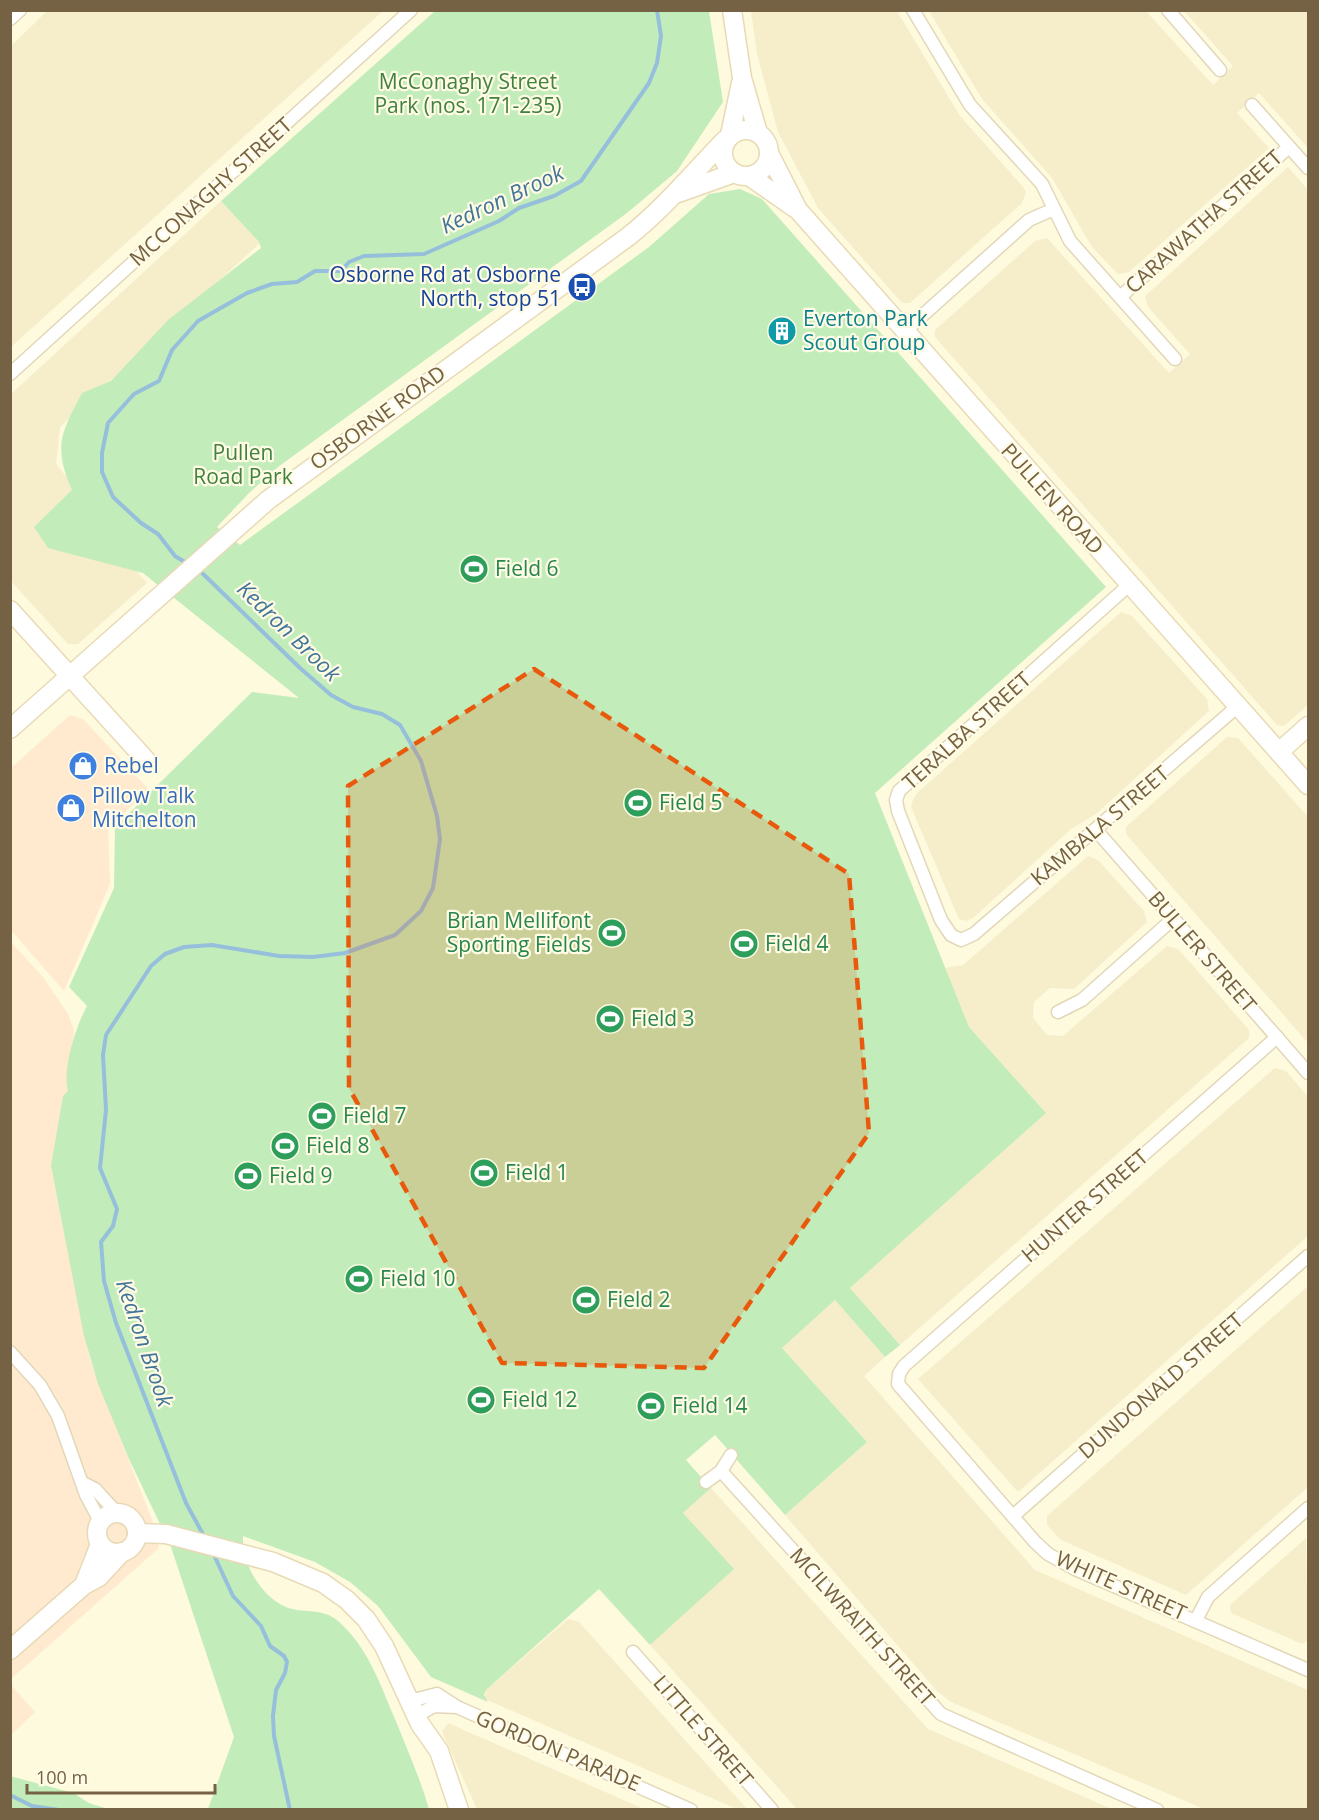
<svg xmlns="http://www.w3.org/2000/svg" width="1319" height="1820" viewBox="0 0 1319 1820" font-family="'Open Sans',sans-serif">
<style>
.residential{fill:#f6edcb}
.commercial{fill:#ffead0}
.green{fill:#c3ecbb}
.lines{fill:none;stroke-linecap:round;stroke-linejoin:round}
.stream{stroke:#96bfdb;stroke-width:4}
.street-casing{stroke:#e2d7b9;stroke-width:15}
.secondary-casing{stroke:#e8dab6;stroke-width:21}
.street{stroke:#fff;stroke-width:12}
.secondary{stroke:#fff;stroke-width:18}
.marked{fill:#e8590c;fill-opacity:0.2;stroke:#e8590c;stroke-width:4.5;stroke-dasharray:12 8;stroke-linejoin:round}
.labels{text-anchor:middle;stroke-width:4.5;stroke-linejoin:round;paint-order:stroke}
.park-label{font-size:21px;fill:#40823e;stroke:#fffbe5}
.street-label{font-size:21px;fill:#756244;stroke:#fffbe5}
.transit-label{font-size:21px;fill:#164399;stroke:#fffbe5;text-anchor:end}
.culture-label{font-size:21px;fill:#0d838f;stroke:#fffbe5;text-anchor:start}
.leisure-label{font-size:21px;fill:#27864d;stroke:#fffbe5;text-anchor:start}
.shop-label{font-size:21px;fill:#366cbe;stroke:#fffbe5;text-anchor:start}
.water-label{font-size:22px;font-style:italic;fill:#417599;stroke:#fffbe5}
</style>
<rect width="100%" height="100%" fill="#fefadd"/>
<g class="residential">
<path d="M47 11H383L11 347V46Z"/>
<path d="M751 11H897L960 116 1023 187 1026 192 1022 203 910 303H902L818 208 778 132 757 54Z"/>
<path d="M929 11H1146L1213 85 1233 66 1184 11H1308V148L1259 93 1237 113 1269 148 1129 272 1118 274 1092 247 1052 178 982 99Z"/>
<path d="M1288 167 1308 190V705L1284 726 1277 725 935 337V330L1035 241 1047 238 1169 373 1190 354 1148 307 1145 296Z"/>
<path d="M221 201 260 243 60 427 56 464 78 491 72 497 147 583 78 644H68L11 581 10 395Z"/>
<path d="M1121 612 1132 616 1207 699 1209 711 1096 814 1071 829 973 918 966 921 959 919 911 807 913 800 917 793Z"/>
<path d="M1227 737 1238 738 1308 817V1043L1126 834V827Z"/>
<path d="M1088 856 1098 860 1144 911 1147 922 1074 989 1050 988 1034 1002 1033 1018 1047 1035 1063 1036 1167 946 1178 949 1201 975 1249 1030V1038L900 1345 850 1288 1046 1113 969 1027 945 968 963 965Z"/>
<path d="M1275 1068 1286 1071 1308 1097V1236L1018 1492 918 1379Z"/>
<path d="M1308 1286V1487L1186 1595 1061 1540 1047 1525V1516Z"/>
<path d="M835 1300 885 1357 864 1376 1035 1570 1308 1690V1809H1204L951 1702 937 1691 785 1515 867 1442 782 1348Z"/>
<path d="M711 1488 928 1729 1112 1809H797L650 1645 733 1569 683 1513Z"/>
<path d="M1306 1538 1308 1640 1302 1644 1231 1613 1230 1605Z"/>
<path d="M568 1619 579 1622 747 1809H737L485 1699 486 1690Z"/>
<path d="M448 1723 644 1809H477L442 1732Z"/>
</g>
<g class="commercial">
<path d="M70 715 83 719 149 790 108 828 110 884 64 991 11 930 10 769Z"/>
<path d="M10 941 43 977 68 1014 74 1030 68 1091 51 1167 90 1360 152 1520 159 1548 11 1679Z"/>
<path d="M11 1685 35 1712 11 1735Z"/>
</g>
<g class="green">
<path d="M435 11H709L723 102 677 171 627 213 278 467 249 493 217 527 240 545 649 247 709 194 740 189 762 199 1106 587 875 793 969 1027 1046 1113 850 1288 900 1345 885 1357 835 1300 782 1348 867 1442 785 1515 715 1435 686 1460 711 1488 683 1513 734 1569 650 1645 599 1589 486 1690 484 1695 488 1702 431 1677 378 1606 350 1582 315 1562 243 1536C241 1563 261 1596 286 1607 303 1614 322 1607 338 1621 368 1647 380 1684 395 1719 407 1749 420 1778 429 1809H208L234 1737 171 1547 129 1459 98 1384 84 1336 51 1166 63 1096 68 1091C62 1068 76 1026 87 1006L69 987 114 888 115 827 252 692 299 698 143 573 48 548 34 527 72 490C53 447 61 433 82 393L111 381 168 320 261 248 259 242 221 201Z"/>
<path d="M10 1776 73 1793 89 1803 108 1809H11Z"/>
</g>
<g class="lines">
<g class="stream">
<path d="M188 564 175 556 158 534 141 523 113 497 102 472V453L108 423 134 394 159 381 172 350 198 321 247 293 272 284 297 282 315 271H341L349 262 364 256 424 254 499 221 519 208 554 196 581 181 649 83 657 63 661 36 657 10"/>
<path d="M198 569 300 668 331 695 353 707 382 714 400 725 421 761 437 816 440 839 433 888 421 911 395 935 345 953 313 957 279 956 212 945 184 947 165 954 151 966 106 1035 103 1055 106 1110 100 1168 117 1209 113 1226 101 1242 104 1281 116 1323 186 1503 205 1538"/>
<path d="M213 1553 233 1596 261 1626 270 1646 284 1656 287 1662 285 1673 276 1690 273 1716 274 1736 290 1810"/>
<path d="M10 1795 32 1806 59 1810"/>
</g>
<g class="street-casing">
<g id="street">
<path d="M913 10 970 105 1042 184 1070 241 1175 359"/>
<path d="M1168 10 1220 70"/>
<path d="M10 19 20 10"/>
<path d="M1252 105 1308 168"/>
<path d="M1120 297 1289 147"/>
<path d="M904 332 1029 220 1054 209"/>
<path d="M10 374 411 10"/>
<path d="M1129 585 899 791 896 800 898 811 941 920 951 935 961 940 974 934 1238 706"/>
<path d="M1096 830 1308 1073"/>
<path d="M1058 1012 1082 1000 1174 918"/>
<path d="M1277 1037 904 1366 899 1374 898 1384 1035 1542 1048 1554 1075 1569 1308 1670"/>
<path d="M10 1352 40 1385 58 1416 86 1495 100 1521"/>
<path d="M721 1471 941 1714 1157 1810"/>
<path d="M706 1482 721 1471 731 1455"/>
<path d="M85 1484 95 1489 117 1513"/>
<path d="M1013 1516 1308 1256"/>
<path d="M1196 1620 1208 1597 1308 1508"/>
<path d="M633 1652 772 1810"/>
<path d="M410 1701 437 1694 457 1707 691 1810"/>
<path d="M416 1716 434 1706 457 1707"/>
</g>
</g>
<g class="secondary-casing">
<g id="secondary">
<path d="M732 10 742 78 758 133"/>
<circle cx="746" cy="153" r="23"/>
<path d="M730 135 741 83"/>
<path d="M769 153 796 206"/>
<path d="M749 176 798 210 1308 785"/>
<path d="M678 193 734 173"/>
<path d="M10 610 146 760"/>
<path d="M10 729 268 500 629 236C665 207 693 173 725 140"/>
<path d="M1279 752 1308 726"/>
<circle cx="117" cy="1533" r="20"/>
<path d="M137 1533 166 1534 273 1562 323 1583 347 1600 366 1619 384 1646 420 1724 439 1751 459 1810"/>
<path d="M84 1585 100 1544"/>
<path d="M10 1650 84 1585 99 1577 122 1552"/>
</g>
</g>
<use href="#street" class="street"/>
<use href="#secondary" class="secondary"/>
</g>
<path class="marked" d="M534 669 849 874 869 1133 704 1368 502 1363 349 1088 348 786Z"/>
<defs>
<g id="bus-disc" transform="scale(1.5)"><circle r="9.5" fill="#1a4fb4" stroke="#fffbe5"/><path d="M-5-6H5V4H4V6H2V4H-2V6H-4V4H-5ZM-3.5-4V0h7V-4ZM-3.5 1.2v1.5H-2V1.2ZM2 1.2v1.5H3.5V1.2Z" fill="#fff"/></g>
<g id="building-disc" transform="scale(1.5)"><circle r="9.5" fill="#0f9aa8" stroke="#fffbe5"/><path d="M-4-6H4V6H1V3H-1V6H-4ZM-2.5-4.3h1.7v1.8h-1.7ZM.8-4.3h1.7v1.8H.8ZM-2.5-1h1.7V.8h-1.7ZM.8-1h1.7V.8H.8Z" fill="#fff"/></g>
<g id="stadium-disc" transform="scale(1.5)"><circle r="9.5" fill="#2e9e5b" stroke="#fffbe5"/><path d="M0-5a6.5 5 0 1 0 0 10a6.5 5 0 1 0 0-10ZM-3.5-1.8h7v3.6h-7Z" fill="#fff"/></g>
<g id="shop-disc" transform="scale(1.5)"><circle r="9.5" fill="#3f7fe0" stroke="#fffbe5"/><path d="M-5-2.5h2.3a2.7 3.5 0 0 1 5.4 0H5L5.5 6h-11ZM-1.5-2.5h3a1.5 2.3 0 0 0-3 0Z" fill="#fff"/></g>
</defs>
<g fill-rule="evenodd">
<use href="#bus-disc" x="582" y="287"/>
<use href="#building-disc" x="782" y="331"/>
<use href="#stadium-disc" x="474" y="569"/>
<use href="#shop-disc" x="83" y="766"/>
<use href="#stadium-disc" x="638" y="803"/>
<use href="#shop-disc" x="71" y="808"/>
<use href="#stadium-disc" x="612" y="933"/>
<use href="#stadium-disc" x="744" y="944"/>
<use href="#stadium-disc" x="610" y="1019"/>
<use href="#stadium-disc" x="322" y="1116"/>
<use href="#stadium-disc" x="285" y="1146"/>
<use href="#stadium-disc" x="484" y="1173"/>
<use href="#stadium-disc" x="248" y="1176"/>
<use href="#stadium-disc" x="359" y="1279"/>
<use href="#stadium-disc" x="586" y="1300"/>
<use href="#stadium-disc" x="481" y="1400"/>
<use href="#stadium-disc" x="651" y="1406"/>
</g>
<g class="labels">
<g class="park-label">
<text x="468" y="89">McConaghy Street<tspan x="468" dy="24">Park (nos. 171-235)</tspan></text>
<text x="243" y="460">Pullen<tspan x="243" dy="24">Road Park</tspan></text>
</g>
<g class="street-label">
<text transform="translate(211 192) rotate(-42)" y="7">MCCONAGHY STREET</text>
<text transform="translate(1204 222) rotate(-42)" y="7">CARAWATHA STREET</text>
<text transform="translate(378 418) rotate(-36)" y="7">OSBORNE ROAD</text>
<text transform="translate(1052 499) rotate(48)" y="7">PULLEN ROAD</text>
<text transform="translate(967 731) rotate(-42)" y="7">TERALBA STREET</text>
<text transform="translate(1100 826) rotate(-40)" y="7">KAMBALA STREET</text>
<text transform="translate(1202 952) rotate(49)" y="7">BULLER STREET</text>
<text transform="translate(1085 1206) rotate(-41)" y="7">HUNTER STREET</text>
<text transform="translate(1161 1386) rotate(-41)" y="7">DUNDONALD STREET</text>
<text transform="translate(1121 1586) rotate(24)" y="7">WHITE STREET</text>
<text transform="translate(862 1627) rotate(48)" y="7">MCILWRAITH STREET</text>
<text transform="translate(703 1731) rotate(49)" y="7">LITTLE STREET</text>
<text transform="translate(558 1751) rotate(23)" y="7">GORDON PARADE</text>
</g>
<g class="transit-label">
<text x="561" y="282">Osborne Rd at Osborne<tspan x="561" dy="24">North, stop 51</tspan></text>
</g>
<g class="culture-label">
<text x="803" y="326">Everton Park<tspan x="803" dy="24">Scout Group</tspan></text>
</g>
<g class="leisure-label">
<text x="495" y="576">Field 6</text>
<text x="659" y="810">Field 5</text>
<text x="591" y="928" text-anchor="end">Brian Mellifont<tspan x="591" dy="24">Sporting Fields</tspan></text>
<text x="765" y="951">Field 4</text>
<text x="631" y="1026">Field 3</text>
<text x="343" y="1123">Field 7</text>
<text x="306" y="1153">Field 8</text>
<text x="505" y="1180">Field 1</text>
<text x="269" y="1183">Field 9</text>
<text x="380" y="1286">Field 10</text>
<text x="607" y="1307">Field 2</text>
<text x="502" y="1407">Field 12</text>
<text x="672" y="1413">Field 14</text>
</g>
<g class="shop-label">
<text x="104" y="773">Rebel</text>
<text x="92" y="803">Pillow Talk<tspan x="92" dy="24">Mitchelton</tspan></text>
</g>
<g class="water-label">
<text transform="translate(502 199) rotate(-25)" y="8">Kedron Brook</text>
<text transform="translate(289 631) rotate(44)" y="8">Kedron Brook</text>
<text transform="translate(145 1343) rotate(71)" y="8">Kedron Brook</text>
</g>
</g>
<rect width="1319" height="1820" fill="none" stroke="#756244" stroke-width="24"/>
<path d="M27 1784v9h188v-9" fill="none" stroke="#756244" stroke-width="3"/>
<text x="36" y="1784" font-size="18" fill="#756244" stroke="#fffbe5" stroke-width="4.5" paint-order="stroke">100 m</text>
</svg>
